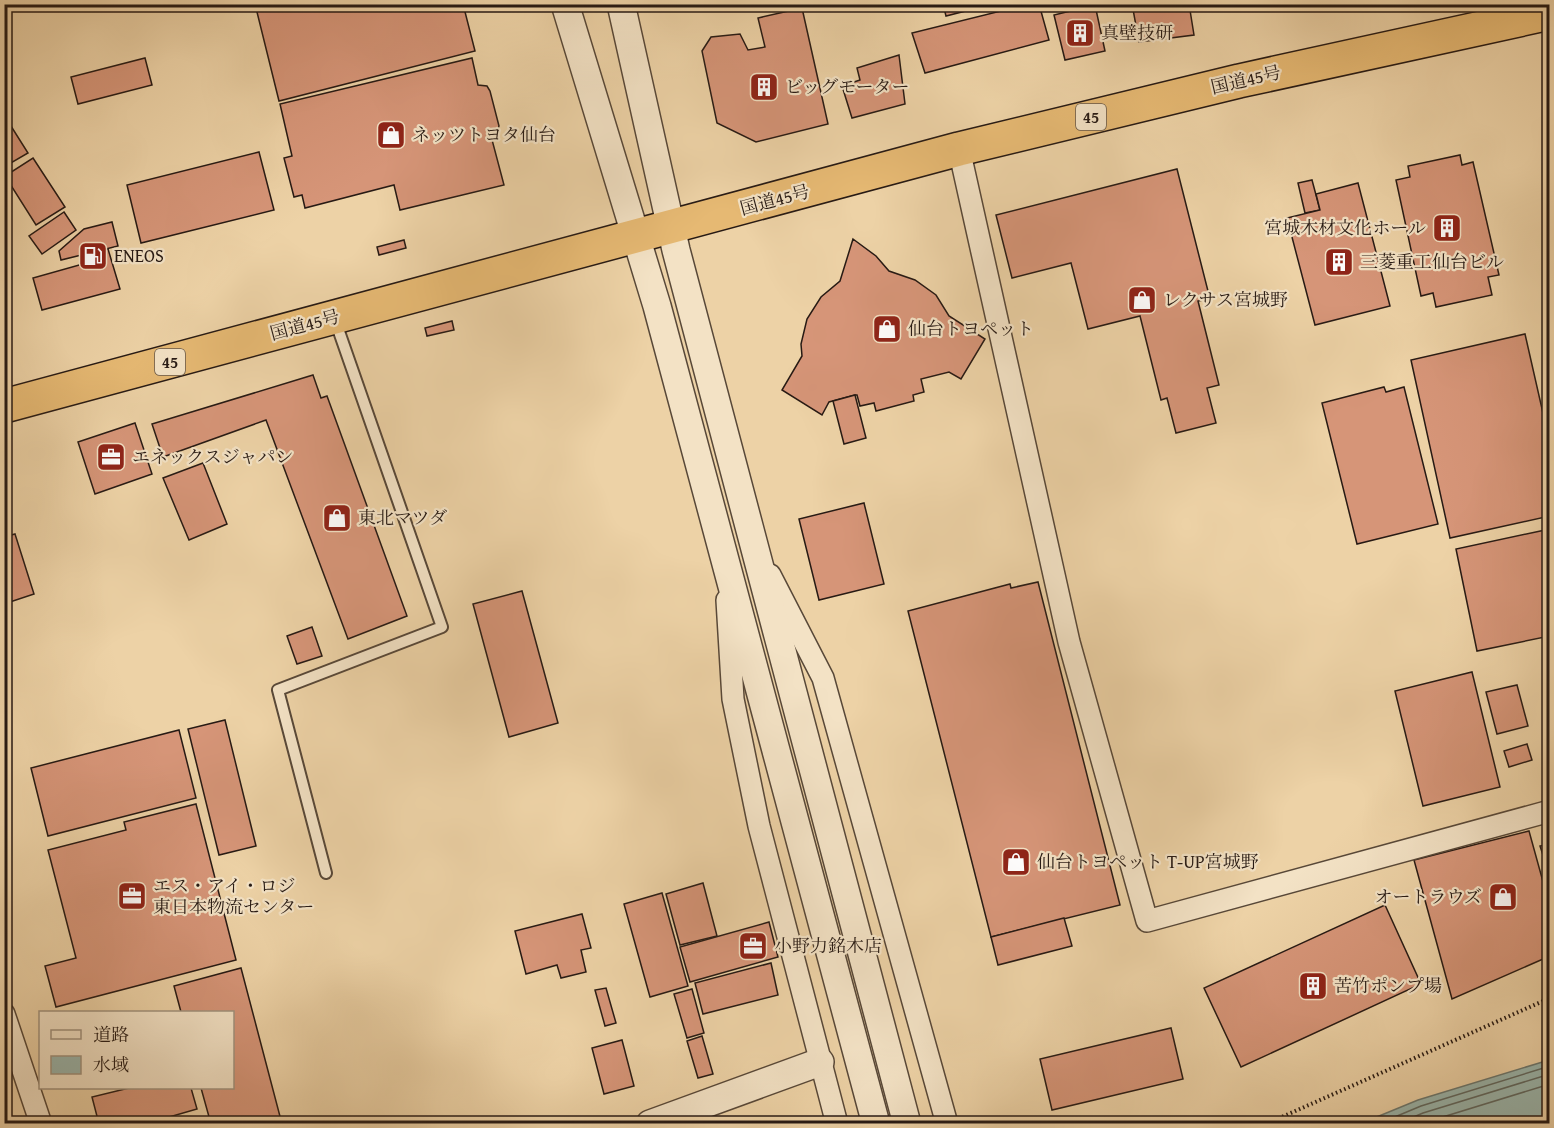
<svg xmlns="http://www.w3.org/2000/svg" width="1554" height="1128" viewBox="0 0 1554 1128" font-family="'Gentium Book Plus','Noto Serif JP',serif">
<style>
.water{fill:#9ab6ad;stroke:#6c7870;stroke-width:1.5}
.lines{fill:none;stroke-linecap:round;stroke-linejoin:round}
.shore{stroke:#606860;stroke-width:1.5}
.building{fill:#d69578;stroke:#271a14;stroke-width:1.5}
.service-casing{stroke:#584838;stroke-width:14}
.minor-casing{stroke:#584838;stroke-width:24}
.tertiary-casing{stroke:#584838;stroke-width:30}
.trunk-casing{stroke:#271a14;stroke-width:36}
.path{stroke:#271a14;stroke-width:4;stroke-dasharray:1.5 3;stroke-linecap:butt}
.service{stroke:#f3e2c5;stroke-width:10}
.minor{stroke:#f3e2c5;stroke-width:21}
.tertiary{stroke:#f3e2c5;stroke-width:27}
.trunk{stroke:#e6b973;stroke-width:33}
.labels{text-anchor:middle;stroke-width:4.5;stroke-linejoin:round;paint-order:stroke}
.shield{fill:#f3e2c5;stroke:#645649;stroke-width:1.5}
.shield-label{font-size:16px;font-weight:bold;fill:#271a14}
.poi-label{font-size:18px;fill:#271a14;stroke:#f3e2c5;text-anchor:start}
.street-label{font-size:18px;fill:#271a14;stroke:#f3e2c5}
</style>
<rect width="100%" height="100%" fill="#edd2a6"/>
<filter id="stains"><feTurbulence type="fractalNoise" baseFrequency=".00333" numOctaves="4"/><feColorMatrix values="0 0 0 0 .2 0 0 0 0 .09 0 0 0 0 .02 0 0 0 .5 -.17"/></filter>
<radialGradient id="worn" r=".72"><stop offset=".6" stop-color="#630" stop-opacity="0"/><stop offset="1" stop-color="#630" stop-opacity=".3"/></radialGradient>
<path class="water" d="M1549 1060V1123H1362L1418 1100Z"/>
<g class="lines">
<g class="shore">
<path d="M1378 1124 1421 1106 1550 1066"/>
<path d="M1397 1124 1423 1113 1550 1074"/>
<path d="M1420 1124 1550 1084"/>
</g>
</g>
<g class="building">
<path d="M255 4H463L475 51 279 101Z"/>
<path d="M943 4H993L946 16Z"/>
<path d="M1029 4H1039L1049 40 925 73 912 33Z"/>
<path d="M1132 4H1189L1194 35 1139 42Z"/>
<path d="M1095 5 1105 51 1065 60 1054 15Z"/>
<path d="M802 8 828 124 756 142 717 123 702 51 711 37 740 34 748 50 765 47 758 18Z"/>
<path d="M899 55 905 104 852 118 842 86 860 80 857 68Z"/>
<path d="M145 58 152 85 78 104 71 77Z"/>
<path d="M472 58 478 85 487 86 490 91 499 126 496 134 491 136 504 185 400 210 394 185 305 208 302 195 294 197 284 158 292 156 280 104Z"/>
<path d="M4 115 28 153 4 167Z"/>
<path d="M259 152 274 210 141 243 127 185Z"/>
<path d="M1460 155 1462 165 1473 162 1499 275 1488 277 1492 295 1436 307 1433 293 1421 296 1396 180 1410 177 1408 166Z"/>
<path d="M33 158 65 207 36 225 5 176Z"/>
<path d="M1177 169 1210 299 1198 301 1219 385 1207 388 1216 423 1176 433 1167 398 1161 400 1140 316 1088 329 1071 263 1012 278 996 215Z"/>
<path d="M1312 180 1320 210 1305 213 1298 183Z"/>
<path d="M1358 183 1390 306 1315 325 1287 218 1320 210 1316 194Z"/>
<path d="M64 212 76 230 42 254 29 236Z"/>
<path d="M112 222 118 246 61 260 59 251 84 229Z"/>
<path d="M853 239 876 256 889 271 915 280 936 295 949 316 985 339 961 379 949 372 921 379 924 392 913 395 914 401 876 411 874 403 860 406 857 395H855L829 402 822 415 782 390 802 356 801 344 807 319 821 297 840 281Z"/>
<path d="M404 240 406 248 379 255 377 247Z"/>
<path d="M108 249 120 289 42 310 33 278 90 262 88 253Z"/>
<path d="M452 321 454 330 427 336 425 328Z"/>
<path d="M1525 334 1550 444V516L1450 538 1411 360Z"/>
<path d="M313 375 321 398 327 396 407 616 348 639 266 420 163 457 152 424Z"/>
<path d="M1384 387 1386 392 1404 387 1438 524 1357 544 1322 403Z"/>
<path d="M855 395 866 438 844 444 833 401Z"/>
<path d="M135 423 152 474 95 494 78 442Z"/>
<path d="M203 463 227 524 189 540 163 478Z"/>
<path d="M864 503 884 584 819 600 799 519Z"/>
<path d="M1550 529V636L1477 651 1456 549Z"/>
<path d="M15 534 34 594 4 604V537Z"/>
<path d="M1038 582 1120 905 991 937 908 611 1010 584 1011 588Z"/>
<path d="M522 591 558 723 509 737 473 604Z"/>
<path d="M312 627 322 656 297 664 287 636Z"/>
<path d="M1472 672 1500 787 1423 806 1395 691Z"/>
<path d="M1517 685 1528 726 1497 734 1486 692Z"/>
<path d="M225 720 256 846 219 855 188 729Z"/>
<path d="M179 730 196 798 48 836 31 768Z"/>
<path d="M1527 744 1532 760 1509 767 1504 751Z"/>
<path d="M196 804 236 960 56 1007 45 966 76 958 48 850 126 830 124 822Z"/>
<path d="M1529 831 1550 907V956L1452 999 1414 860Z"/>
<path d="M1550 844V876L1540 846Z"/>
<path d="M703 883 717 936 680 945 666 894Z"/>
<path d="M662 893 688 986 650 997 624 904Z"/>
<path d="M1385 905 1421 984 1241 1067 1204 988Z"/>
<path d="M582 914 591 948 581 950 586 972 561 978 557 965 526 974 515 931Z"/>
<path d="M1064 918 1072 946 998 965 991 937Z"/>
<path d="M769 922 778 957 690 982 680 947Z"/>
<path d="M771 963 778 995 703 1014 695 983Z"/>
<path d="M241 968 282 1124H211L201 1088H232V1012H181L174 986Z"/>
<path d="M606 988 616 1023 605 1026 595 990Z"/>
<path d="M692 989 704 1033 687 1038 674 994Z"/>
<path d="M1171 1028 1183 1079 1052 1110 1040 1059Z"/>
<path d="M702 1036 713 1074 698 1078 687 1041Z"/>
<path d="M622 1040 634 1086 604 1094 592 1048Z"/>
<path d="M129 1088H191L197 1109 145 1124H99L92 1097Z"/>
<path d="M181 1118 183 1124H161Z"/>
</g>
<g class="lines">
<g class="service-casing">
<path id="service" d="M326 873 278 690 442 627 335 320"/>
</g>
<g class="minor-casing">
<g id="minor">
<path d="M959 149 1069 642 1147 921 1550 811"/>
<path d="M770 575 823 678 947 1124"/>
<path d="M727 600 733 699 759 826 837 1124"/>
<path d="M4 1014 41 1124"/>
</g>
</g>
<g class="tertiary-casing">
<g id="tertiary">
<path d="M565 4 657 306 876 1124"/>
<path d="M621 4 676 250 907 1124"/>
<path d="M650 1124 820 1062"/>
</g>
</g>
<g class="trunk-casing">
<path id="trunk" d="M4 406 959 149 1239 81 1550 13"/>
</g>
<path class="path" d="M1266 1124 1550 998"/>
<use href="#service" class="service"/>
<use href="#minor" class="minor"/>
<use href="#tertiary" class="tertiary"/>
<use href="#trunk" class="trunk"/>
</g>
<defs>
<g id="building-square" transform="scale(1.5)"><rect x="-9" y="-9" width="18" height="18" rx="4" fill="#8f2418" stroke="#f3e2c5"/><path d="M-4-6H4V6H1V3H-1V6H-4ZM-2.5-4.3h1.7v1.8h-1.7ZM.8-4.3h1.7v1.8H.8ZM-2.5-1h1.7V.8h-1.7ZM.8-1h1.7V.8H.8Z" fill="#fff"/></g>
<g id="shop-square" transform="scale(1.5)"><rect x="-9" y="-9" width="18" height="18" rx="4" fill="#8f2418" stroke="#f3e2c5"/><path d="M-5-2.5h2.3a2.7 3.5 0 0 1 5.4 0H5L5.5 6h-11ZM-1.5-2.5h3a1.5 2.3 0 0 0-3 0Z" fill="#fff"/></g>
<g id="fuel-square" transform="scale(1.5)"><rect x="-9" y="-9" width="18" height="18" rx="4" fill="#8f2418" stroke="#f3e2c5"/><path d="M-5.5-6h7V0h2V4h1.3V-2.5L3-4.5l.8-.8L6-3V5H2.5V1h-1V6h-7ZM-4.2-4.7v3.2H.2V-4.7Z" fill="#fff"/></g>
<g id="office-square" transform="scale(1.5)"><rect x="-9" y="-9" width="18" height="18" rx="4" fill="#8f2418" stroke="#f3e2c5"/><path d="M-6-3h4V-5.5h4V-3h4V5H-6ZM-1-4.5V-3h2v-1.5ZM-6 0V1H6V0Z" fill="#fff"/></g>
</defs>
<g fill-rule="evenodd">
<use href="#building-square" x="1080" y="33"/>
<use href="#building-square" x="764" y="87"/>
<use href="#shop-square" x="391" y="135"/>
<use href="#building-square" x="1447" y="228"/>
<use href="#fuel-square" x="93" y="256"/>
<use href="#building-square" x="1339" y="262"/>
<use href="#shop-square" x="1142" y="300"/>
<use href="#shop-square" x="887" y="329"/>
<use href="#office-square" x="111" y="457"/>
<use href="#shop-square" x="337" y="518"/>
<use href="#shop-square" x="1016" y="862"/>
<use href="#office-square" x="132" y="896"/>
<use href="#shop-square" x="1503" y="897"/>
<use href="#office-square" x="753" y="946"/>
<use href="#building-square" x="1313" y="986"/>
</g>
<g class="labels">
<g class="shield">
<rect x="1076" y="104" width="30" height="26" rx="4.5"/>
<rect x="155" y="349" width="30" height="26" rx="4.5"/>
</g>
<g class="shield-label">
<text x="1091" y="123">45</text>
<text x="170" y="368">45</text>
</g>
<g class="poi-label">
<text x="1101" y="39">真壁技研</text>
<text x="785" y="93">ビッグモーター</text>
<text x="412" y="141">ネッツトヨタ仙台</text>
<text x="1426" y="234" text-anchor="end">宮城木材文化ホール</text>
<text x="114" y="262">ENEOS</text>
<text x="1360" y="268">三菱重工仙台ビル</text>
<text x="1163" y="306">レクサス宮城野</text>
<text x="908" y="335">仙台トヨペット</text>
<text x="132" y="463">エネックスジャパン</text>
<text x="358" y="524">東北マツダ</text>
<text x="1037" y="868">仙台トヨペット T-UP宮城野</text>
<text x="153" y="892">エス・アイ・ロジ<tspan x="153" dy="21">東日本物流センター</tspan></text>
<text x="1482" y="903" text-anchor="end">オートラウズ</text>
<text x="774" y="952">小野力銘木店</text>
<text x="1334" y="992">苦竹ポンプ場</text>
</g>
<g class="street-label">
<text transform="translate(1246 80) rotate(-13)" y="6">国道45号</text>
<text transform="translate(775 200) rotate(-15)" y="6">国道45号</text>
<text transform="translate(305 325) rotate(-15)" y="6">国道45号</text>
</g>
</g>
<rect width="1554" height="1128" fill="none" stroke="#edd2a6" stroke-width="24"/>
<rect x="6" y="6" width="1542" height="1116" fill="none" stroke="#271a14" stroke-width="3"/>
<rect x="12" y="12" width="1530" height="1104" fill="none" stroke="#271a14" stroke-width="1.5"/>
<rect x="39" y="1011" width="195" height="78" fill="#f3e2c5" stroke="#a1927e" stroke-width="1.5"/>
<rect x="51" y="1030" width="30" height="9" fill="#f3e2c5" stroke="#a1927e" stroke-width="1.5"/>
<text x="93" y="1041" font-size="18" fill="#271a14">道路</text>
<rect x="51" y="1056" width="30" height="18" fill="#9ab6ad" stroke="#a1927e" stroke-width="1.5"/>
<text x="93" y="1071" font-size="18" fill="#271a14">水域</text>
<rect width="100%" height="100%" filter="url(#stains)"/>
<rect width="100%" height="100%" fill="url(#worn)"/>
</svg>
